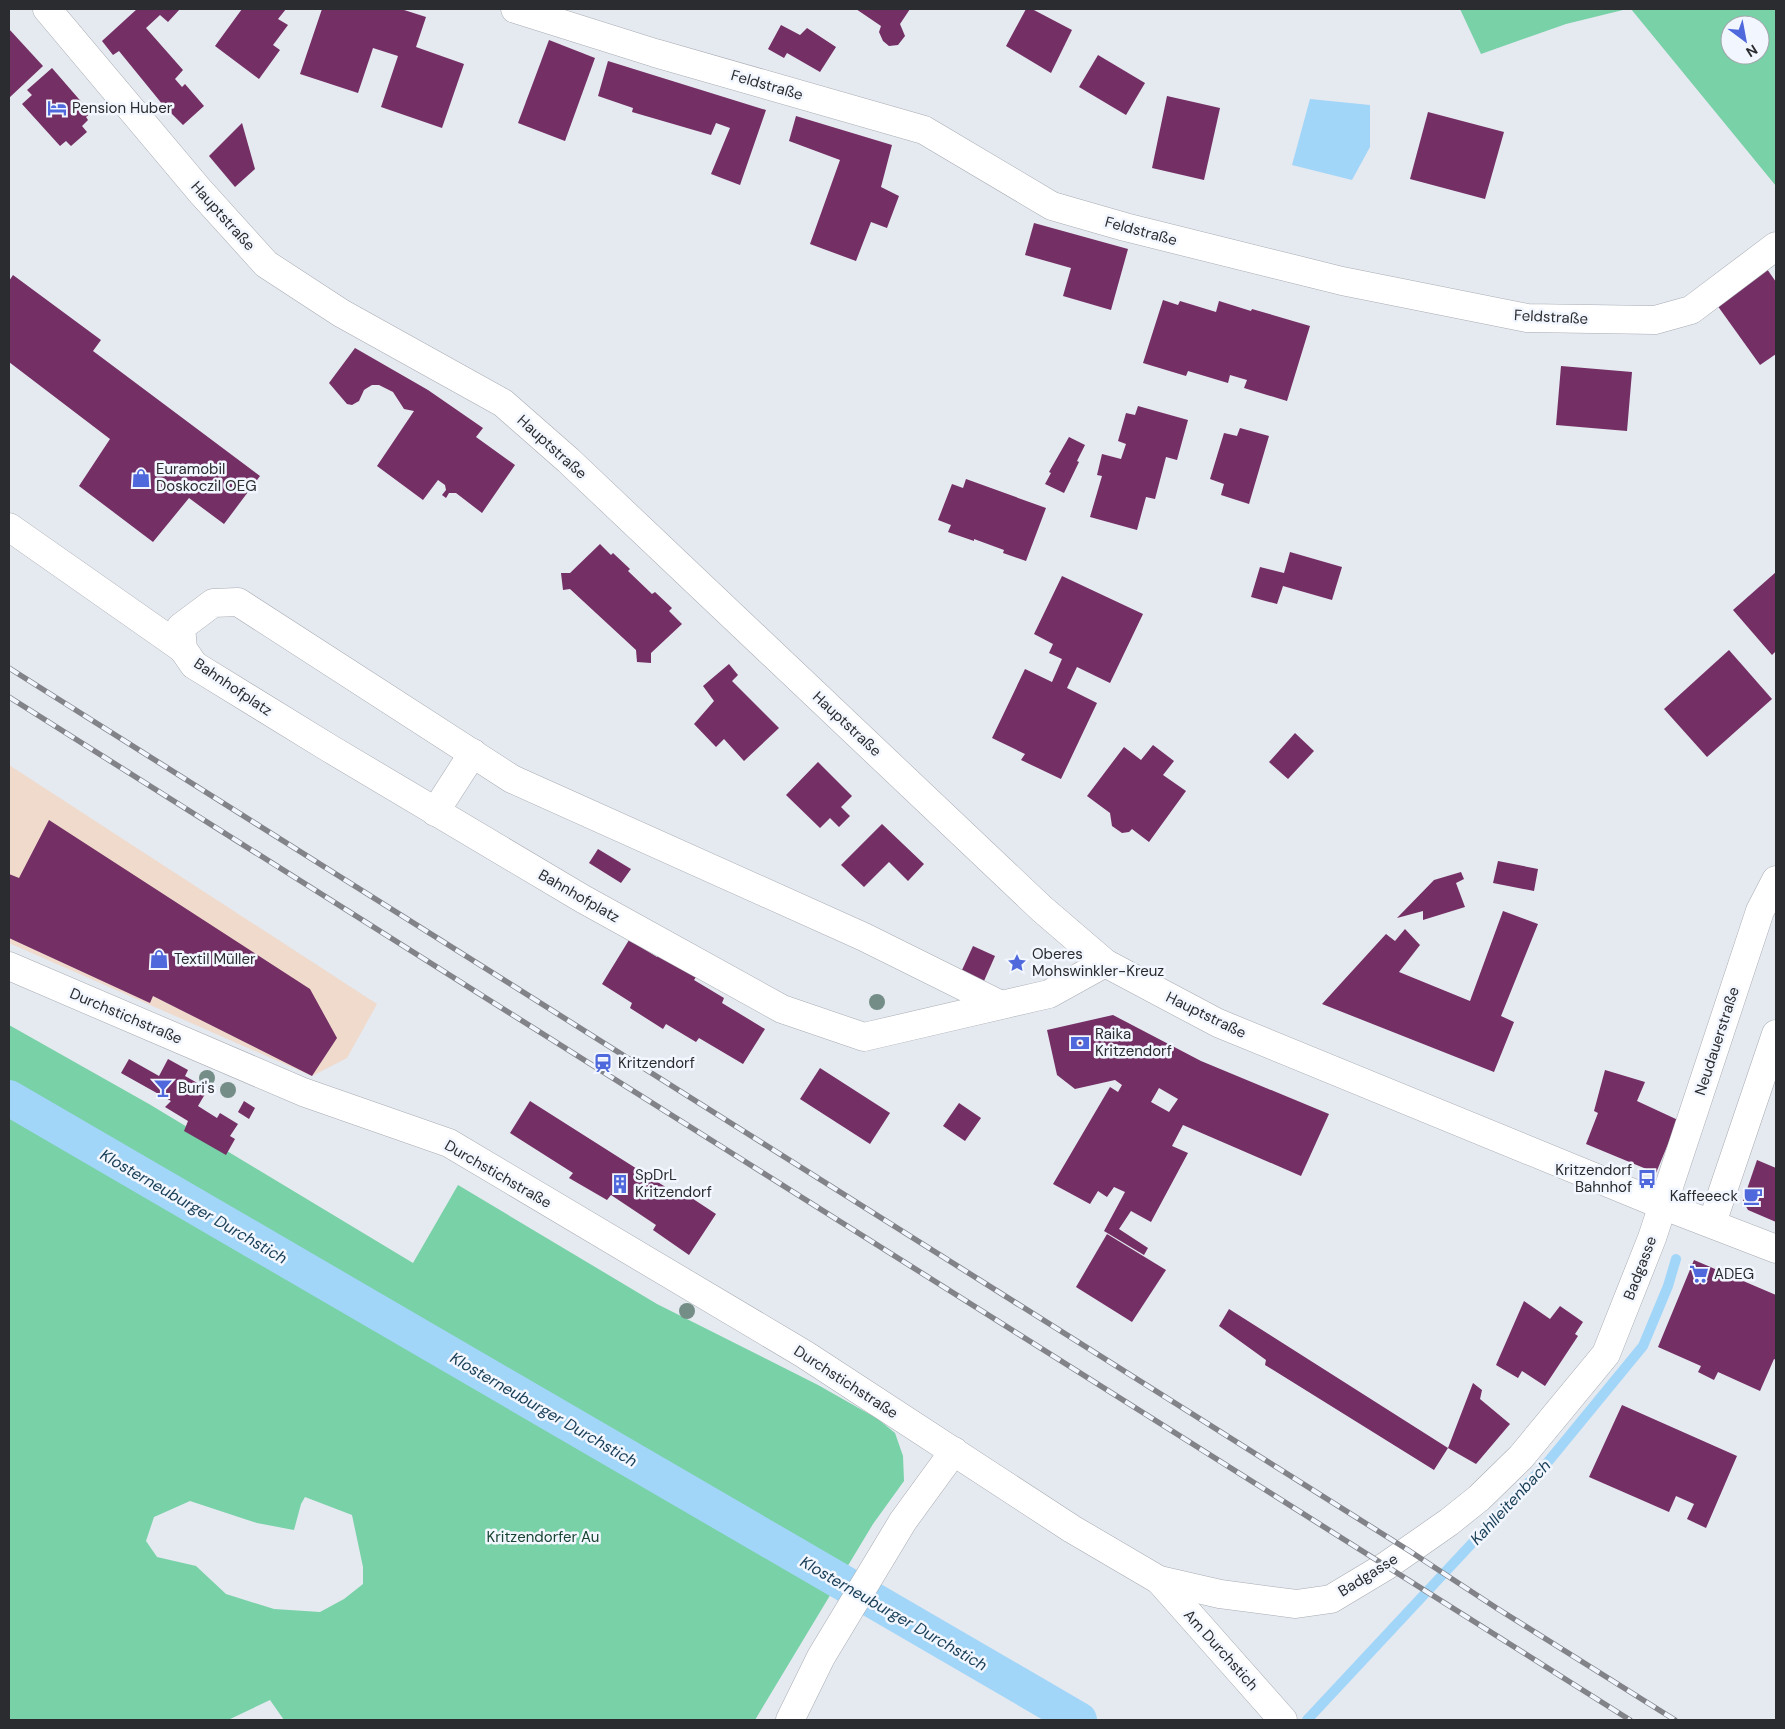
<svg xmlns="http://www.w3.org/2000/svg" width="1785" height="1729" viewBox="0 0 1785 1729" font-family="'DM Sans',sans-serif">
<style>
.commercial{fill:#efdacc}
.green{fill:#78d1a7;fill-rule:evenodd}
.water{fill:#a2d6f8}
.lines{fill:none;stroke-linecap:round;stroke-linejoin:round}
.stream{stroke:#a2d6f8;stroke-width:10}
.canal{stroke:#a2d6f8;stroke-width:36}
.building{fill:#742f65;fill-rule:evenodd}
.minor-casing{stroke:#a8acb3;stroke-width:29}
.major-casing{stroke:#a8acb3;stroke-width:29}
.minor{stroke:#fff;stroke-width:28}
.major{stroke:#fff;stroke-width:28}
.rail-casing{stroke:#818388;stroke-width:5.5}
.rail{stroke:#f2f6fe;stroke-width:4;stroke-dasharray:11;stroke-linecap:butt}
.tree{fill:#748e87}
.labels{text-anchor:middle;stroke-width:5;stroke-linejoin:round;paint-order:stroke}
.street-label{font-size:15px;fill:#2b2c2f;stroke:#f2f6fe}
.poi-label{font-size:15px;fill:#2b2c2f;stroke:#f2f6fe;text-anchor:start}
.park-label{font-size:15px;fill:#174431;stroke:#f2f6fe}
.water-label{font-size:16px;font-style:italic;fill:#163d55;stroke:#f2f6fe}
</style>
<rect width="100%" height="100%" fill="#e5e9f0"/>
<path class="commercial" d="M9 765 377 1004 347 1058 312 1076 9 943Z"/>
<g class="green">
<path d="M1460 9H1627L1566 24 1481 54Z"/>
<path d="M1631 9H1776V186ZM1730 25H1760V55H1730Z"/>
<path d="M9 1025 149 1104 413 1263 458 1185 657 1304 818 1385 878 1419 895 1433 903 1456 904 1481 873 1524 755 1720H284L270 1700 228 1720H9ZM305 1497 352 1515 363 1567V1584L344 1599 320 1612 274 1609 226 1594 196 1566 157 1557 146 1541 154 1517 190 1501 257 1523 294 1530 301 1504Z"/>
</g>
<path class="water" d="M1310 99 1370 105V147L1352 180 1292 165Z"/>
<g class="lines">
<path class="stream" d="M1307 1720 1547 1463 1643 1346 1668 1286 1676 1259"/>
<path class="canal" d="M9 1098 1079 1720"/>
</g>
<g class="building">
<path d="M137 9H180L168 22 160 15 146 28 183 70 175 79 182 87 185 84 204 106 183 125 163 105 119 51 113 55 102 41Z"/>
<path d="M242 9H286L278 19 288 25 273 45 280 50 259 79 215 46Z"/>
<path d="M322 9H401L426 17 416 47 464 64 442 128 381 107 398 56 373 48 358 93 300 74Z"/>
<path d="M856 9H910L900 24 905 36 898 45 889 46 883 41 879 32 881 26Z"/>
<path d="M1026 9H1032L1072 30 1051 73 1006 46Z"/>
<path d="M781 25 800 35 807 28 836 47 820 72 787 53 784 58 768 49Z"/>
<path d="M9 29 43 66 9 98Z"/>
<path d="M549 40 595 58 565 141 518 123Z"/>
<path d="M1098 55 1145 83 1126 115 1079 87Z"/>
<path d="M608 61 766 110 740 185 711 174 730 128 716 123 711 135 632 112 633 108 598 96Z"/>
<path d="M52 68 91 113 86 117 88 120 82 126 87 132 71 146 66 141 60 146 22 104 32 95 27 90Z"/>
<path d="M1167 96 1220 108 1204 180 1152 168Z"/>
<path d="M1428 112 1504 132 1485 199 1410 179Z"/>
<path d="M796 116 892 145 881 187 899 196 887 228 871 222 856 261 810 244 840 160 789 141Z"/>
<path d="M242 123 255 169 235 187 209 156Z"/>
<path d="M1034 223 1128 249 1111 310 1063 296 1071 268 1025 255Z"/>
<path d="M1767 269 1776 282V354L1760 365 1717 305Z"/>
<path d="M13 275 101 340 93 351 260 476 224 524 189 498 153 542 79 486 110 439 9 362V281Z"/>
<path d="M1163 300 1178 305 1180 301 1216 312 1219 301 1251 311 1252 309 1310 326 1287 401 1244 388 1247 380 1230 375 1228 383 1188 371 1186 376 1143 363Z"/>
<path d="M355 348 428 390 483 428 476 437 515 465 482 513 456 493H449L446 498 442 495 446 490 445 485 438 480 423 500 377 466 414 411 404 409 393 392 379 385H372L367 388 364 390 359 401 352 405 347 404 329 383Z"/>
<path d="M1561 366 1632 372 1627 431 1556 425Z"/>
<path d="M1138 406 1188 420 1177 460 1166 457 1155 499 1146 497 1137 530 1090 517 1102 476 1097 475 1102 454 1121 459 1126 444 1118 441 1126 413 1135 415Z"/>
<path d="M1240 428 1269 436 1249 504 1221 495 1224 484 1210 479 1224 433 1237 436Z"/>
<path d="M1069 437 1085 445 1077 461 1079 462 1064 493 1045 484 1051 473 1049 472Z"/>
<path d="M966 479 1046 508 1026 561 1003 553 1004 550 974 539V541L948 532 951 525 938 520 952 484 963 488Z"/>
<path d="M600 544 611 555 613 553 630 569 628 571 652 594 655 592 672 608 669 611 682 624 651 653V663L637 662 636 650 570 589 563 590 561 573H570Z"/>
<path d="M1290 552 1342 567 1332 600 1283 586 1277 604 1251 597 1260 567 1284 573Z"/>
<path d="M1776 572V651L1772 655 1733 610Z"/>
<path d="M1062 576 1143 614 1110 683 1077 667 1067 688 1097 703 1061 779 1021 760 1025 754 992 738 1025 669 1052 682 1062 659 1049 653 1053 644 1034 634Z"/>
<path d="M1729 650 1772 699 1707 757 1664 709Z"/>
<path d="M729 664 738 675 732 681 779 728 744 761 724 739 716 747 694 724 714 701 703 686Z"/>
<path d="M1295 733 1314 751 1288 779 1269 762Z"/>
<path d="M1153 745 1174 761 1163 775 1186 791 1149 842 1132 829 1129 832 1122 833 1112 826 1110 813 1087 796 1124 747 1141 760Z"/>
<path d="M818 762 852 796 841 807 850 816 839 827 830 818 820 828 786 795Z"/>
<path d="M49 820 310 989 337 1038 312 1076 153 996 150 1003 9 938V874L19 878Z"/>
<path d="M882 824 924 864 908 881 889 862 864 887 841 865Z"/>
<path d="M598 849 631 869 621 883 589 863Z"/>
<path d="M1498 861 1538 869 1534 891 1493 883Z"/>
<path d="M1461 872 1464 879 1456 883 1465 907 1423 920V911L1397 918 1434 880Z"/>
<path d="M1503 911 1538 924 1501 1016 1514 1022 1494 1072 1322 1004 1386 934 1395 941 1405 929 1420 945 1399 972 1470 1001Z"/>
<path d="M629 940 657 957 661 952 698 974 694 980 724 998 722 1003 765 1029 743 1064 699 1038 696 1042 666 1024 663 1029 630 1008 632 1003 602 984Z"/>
<path d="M973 946 995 956 984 981 962 970Z"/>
<path d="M1113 1015 1201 1061 1329 1114 1301 1176 1183 1125 1172 1146 1188 1153 1151 1222 1131 1211 1119 1229 1148 1248 1144 1255 1104 1231 1125 1192 1114 1187 1107 1197 1098 1191 1090 1204 1053 1184 1110 1087 1118 1092 1122 1085 1115 1080 1075 1089 1057 1075 1047 1030ZM1159 1088 1178 1099 1169 1112 1151 1102Z"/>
<path d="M129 1059 159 1076 168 1059 188 1070 185 1076 208 1089 198 1106 217 1118 220 1113 238 1124 230 1136 235 1139 226 1155 184 1131 188 1121 165 1107 171 1101 121 1073Z"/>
<path d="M820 1068 890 1113 870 1144 800 1099Z"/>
<path d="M1605 1070 1645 1082 1637 1101 1678 1120 1656 1173 1586 1144 1598 1113 1594 1111Z"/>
<path d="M244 1101 255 1108 249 1119 238 1112Z"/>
<path d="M530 1101 675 1193 678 1189 716 1214 689 1255 653 1230 656 1225 611 1195 607 1200 569 1178 573 1173 510 1133Z"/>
<path d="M959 1103 981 1118 965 1141 943 1126Z"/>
<path d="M1757 1160 1776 1168V1222L1748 1210 1743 1201Z"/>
<path d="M1107 1234 1166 1270 1132 1322 1076 1287Z"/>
<path d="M1694 1260 1776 1295V1360L1774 1359 1760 1391 1718 1372 1714 1380 1698 1372 1701 1366 1658 1347Z"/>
<path d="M1524 1301 1550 1319 1560 1306 1583 1322 1575 1334 1578 1336 1545 1386 1522 1371 1518 1378 1496 1365Z"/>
<path d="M1229 1309 1448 1448 1473 1383 1482 1390 1480 1399 1510 1424 1476 1464 1448 1448 1434 1470 1265 1365 1266 1360 1219 1326Z"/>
<path d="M1622 1405 1737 1456 1706 1528 1687 1519 1694 1504 1676 1496 1669 1512 1589 1477Z"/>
</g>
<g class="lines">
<g class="minor-casing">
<g id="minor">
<path d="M515 9 655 53 924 130 1052 206 1125 227 1342 281 1527 318 1655 320 1691 310 1776 246"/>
<path d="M9 527 183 649"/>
<path d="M435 812 473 753"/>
<path d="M9 966 303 1092 449 1143 804 1354 1072 1529 1159 1580 1220 1594 1296 1604 1331 1599 1386 1566 1449 1522 1479 1498 1521 1457 1606 1354 1652 1238 1760 911 1776 880"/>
<path d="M1001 1005 864 937 512 779 238 602 213 603 181 627 183 649 194 665 329 748 583 899 782 1009 864 1037 1049 994 1105 963"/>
<path d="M1712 1223 1776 1034"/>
<path d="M1159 1580 1283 1720"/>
<path d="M790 1720 821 1657 903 1521 954 1451"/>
</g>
</g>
<g class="major-casing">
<path id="major" d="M47 9 200 191 266 264 341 313 503 403 568 460 1042 909 1105 963 1218 1023 1662 1205 1776 1249"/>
</g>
<use href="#minor" class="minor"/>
<use href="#major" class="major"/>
<g class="rail-casing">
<g id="rail">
<path d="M9 668 1408 1550 1498 1609 1675 1720"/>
<path d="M9 697 1630 1720"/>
</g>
</g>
<use href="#rail" class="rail"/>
</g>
<g class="tree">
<circle cx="877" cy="1002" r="8"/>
<circle cx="207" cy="1078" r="8"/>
<circle cx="228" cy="1090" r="8"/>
<circle cx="687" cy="1311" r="8"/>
</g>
<defs>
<g id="hotel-bare" transform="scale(1.5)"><path d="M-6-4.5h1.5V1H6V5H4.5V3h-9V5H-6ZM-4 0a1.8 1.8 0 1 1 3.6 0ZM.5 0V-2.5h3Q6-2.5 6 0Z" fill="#4f69dd" stroke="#f2f6fe" stroke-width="2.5" paint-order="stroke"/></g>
<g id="shop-bare" transform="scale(1.5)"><path d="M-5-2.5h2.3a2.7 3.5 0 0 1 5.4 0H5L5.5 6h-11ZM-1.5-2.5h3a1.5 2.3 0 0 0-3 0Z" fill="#4f69dd" stroke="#f2f6fe" stroke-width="2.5" paint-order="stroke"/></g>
<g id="sight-bare" transform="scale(1.5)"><path d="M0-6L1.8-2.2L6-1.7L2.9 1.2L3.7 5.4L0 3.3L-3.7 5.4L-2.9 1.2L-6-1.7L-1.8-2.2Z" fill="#4f69dd" stroke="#f2f6fe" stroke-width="2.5" paint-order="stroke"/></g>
<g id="bank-bare" transform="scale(1.5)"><path d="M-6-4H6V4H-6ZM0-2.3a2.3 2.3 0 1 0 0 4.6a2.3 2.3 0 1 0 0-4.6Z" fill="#4f69dd" stroke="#f2f6fe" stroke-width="2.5" paint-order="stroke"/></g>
<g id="station-bare" transform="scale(1.5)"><path d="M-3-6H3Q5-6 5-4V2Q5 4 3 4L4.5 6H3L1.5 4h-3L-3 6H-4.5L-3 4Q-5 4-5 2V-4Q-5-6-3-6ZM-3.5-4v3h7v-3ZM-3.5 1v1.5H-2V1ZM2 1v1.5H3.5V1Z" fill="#4f69dd" stroke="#f2f6fe" stroke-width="2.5" paint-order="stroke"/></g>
<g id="bar-bare" transform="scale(1.5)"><path d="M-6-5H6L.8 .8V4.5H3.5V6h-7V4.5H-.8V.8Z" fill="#4f69dd" stroke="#f2f6fe" stroke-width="2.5" paint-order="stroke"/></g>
<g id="bus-bare" transform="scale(1.5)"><path d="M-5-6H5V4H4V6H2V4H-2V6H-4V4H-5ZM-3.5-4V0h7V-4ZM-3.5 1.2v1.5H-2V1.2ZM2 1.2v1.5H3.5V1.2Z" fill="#4f69dd" stroke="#f2f6fe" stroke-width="2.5" paint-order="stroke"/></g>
<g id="building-bare" transform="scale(1.5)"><path d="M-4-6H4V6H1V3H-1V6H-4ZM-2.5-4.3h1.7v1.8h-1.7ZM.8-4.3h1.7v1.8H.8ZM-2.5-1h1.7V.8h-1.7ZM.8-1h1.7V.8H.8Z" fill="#4f69dd" stroke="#f2f6fe" stroke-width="2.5" paint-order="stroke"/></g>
<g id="cafe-bare" transform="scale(1.5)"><path d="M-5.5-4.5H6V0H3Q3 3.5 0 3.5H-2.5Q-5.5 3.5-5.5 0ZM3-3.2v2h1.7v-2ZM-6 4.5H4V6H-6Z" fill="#4f69dd" stroke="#f2f6fe" stroke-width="2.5" paint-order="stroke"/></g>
<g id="supermarket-bare" transform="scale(1.5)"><path d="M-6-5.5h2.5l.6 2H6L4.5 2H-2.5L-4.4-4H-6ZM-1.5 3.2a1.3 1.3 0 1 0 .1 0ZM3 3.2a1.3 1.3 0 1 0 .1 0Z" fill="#4f69dd" stroke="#f2f6fe" stroke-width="2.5" paint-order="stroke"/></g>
</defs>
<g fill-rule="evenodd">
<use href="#hotel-bare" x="57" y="108"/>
<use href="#shop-bare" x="141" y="478"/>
<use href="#shop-bare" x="159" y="959"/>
<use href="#sight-bare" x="1017" y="963"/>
<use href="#bank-bare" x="1080" y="1043"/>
<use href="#station-bare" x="603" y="1063"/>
<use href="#bar-bare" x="163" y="1088"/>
<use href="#bus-bare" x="1647" y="1179"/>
<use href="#building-bare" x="620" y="1184"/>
<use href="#cafe-bare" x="1753" y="1196"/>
<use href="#supermarket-bare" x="1699" y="1274"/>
</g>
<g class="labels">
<g class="street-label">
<text transform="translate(767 85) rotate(16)" y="5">Feldstraße</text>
<text transform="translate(223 216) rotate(48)" y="5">Hauptstraße</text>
<text transform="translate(1141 231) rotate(15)" y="5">Feldstraße</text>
<text transform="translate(1551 317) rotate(3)" y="5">Feldstraße</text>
<text transform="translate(552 447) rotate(42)" y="5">Hauptstraße</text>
<text transform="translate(233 687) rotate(34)" y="5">Bahnhofplatz</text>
<text transform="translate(847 724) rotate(43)" y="5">Hauptstraße</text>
<text transform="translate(579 896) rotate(30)" y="5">Bahnhofplatz</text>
<text transform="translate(1206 1015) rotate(26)" y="5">Hauptstraße</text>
<text transform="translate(126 1016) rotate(23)" y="5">Durchstichstraße</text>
<text transform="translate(1717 1041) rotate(-72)" y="5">Neudauerstraße</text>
<text transform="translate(498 1174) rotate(30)" y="5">Durchstichstraße</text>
<text transform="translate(1640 1268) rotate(-69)" y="5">Badgasse</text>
<text transform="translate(846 1382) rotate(33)" y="5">Durchstichstraße</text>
<text transform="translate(1368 1575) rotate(-32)" y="5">Badgasse</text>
<text transform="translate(1221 1650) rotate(48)" y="5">Am Durchstich</text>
</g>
<g class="poi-label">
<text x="72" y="113">Pension Huber</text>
<text x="156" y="474">Euramobil<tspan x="156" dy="17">Doskoczil OEG</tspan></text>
<text x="1032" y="959">Oberes<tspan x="1032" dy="17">Mohswinkler-Kreuz</tspan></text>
<text x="174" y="964">Textil Müller</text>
<text x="1095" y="1039">Raika<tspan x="1095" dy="17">Kritzendorf</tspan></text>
<text x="618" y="1068">Kritzendorf</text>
<text x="178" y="1093">Buri's</text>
<text x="1632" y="1175" text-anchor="end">Kritzendorf<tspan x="1632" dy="17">Bahnhof</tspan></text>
<text x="635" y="1180">SpDrL<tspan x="635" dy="17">Kritzendorf</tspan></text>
<text x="1738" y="1201" text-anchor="end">Kaffeeeck</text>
<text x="1714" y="1279">ADEG</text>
</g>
<g class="park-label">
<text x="543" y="1542">Kritzendorfer Au</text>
</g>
<g class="water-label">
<text transform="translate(194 1206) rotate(30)" y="6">Klosterneuburger Durchstich</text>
<text transform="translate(544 1409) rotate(30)" y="6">Klosterneuburger Durchstich</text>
<text transform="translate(1510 1502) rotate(-47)" y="6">Kahlleitenbach</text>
<text transform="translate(894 1613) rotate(30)" y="6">Klosterneuburger Durchstich</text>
</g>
</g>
<rect width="1785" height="1729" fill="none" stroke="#2b2c2f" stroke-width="20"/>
<g transform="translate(1745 40) rotate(148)"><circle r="24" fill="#f2f6fe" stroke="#a2a5ab"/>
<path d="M0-4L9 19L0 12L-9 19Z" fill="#4f69dd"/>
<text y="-8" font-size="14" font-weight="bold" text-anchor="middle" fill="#2b2c2f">N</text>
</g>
</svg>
